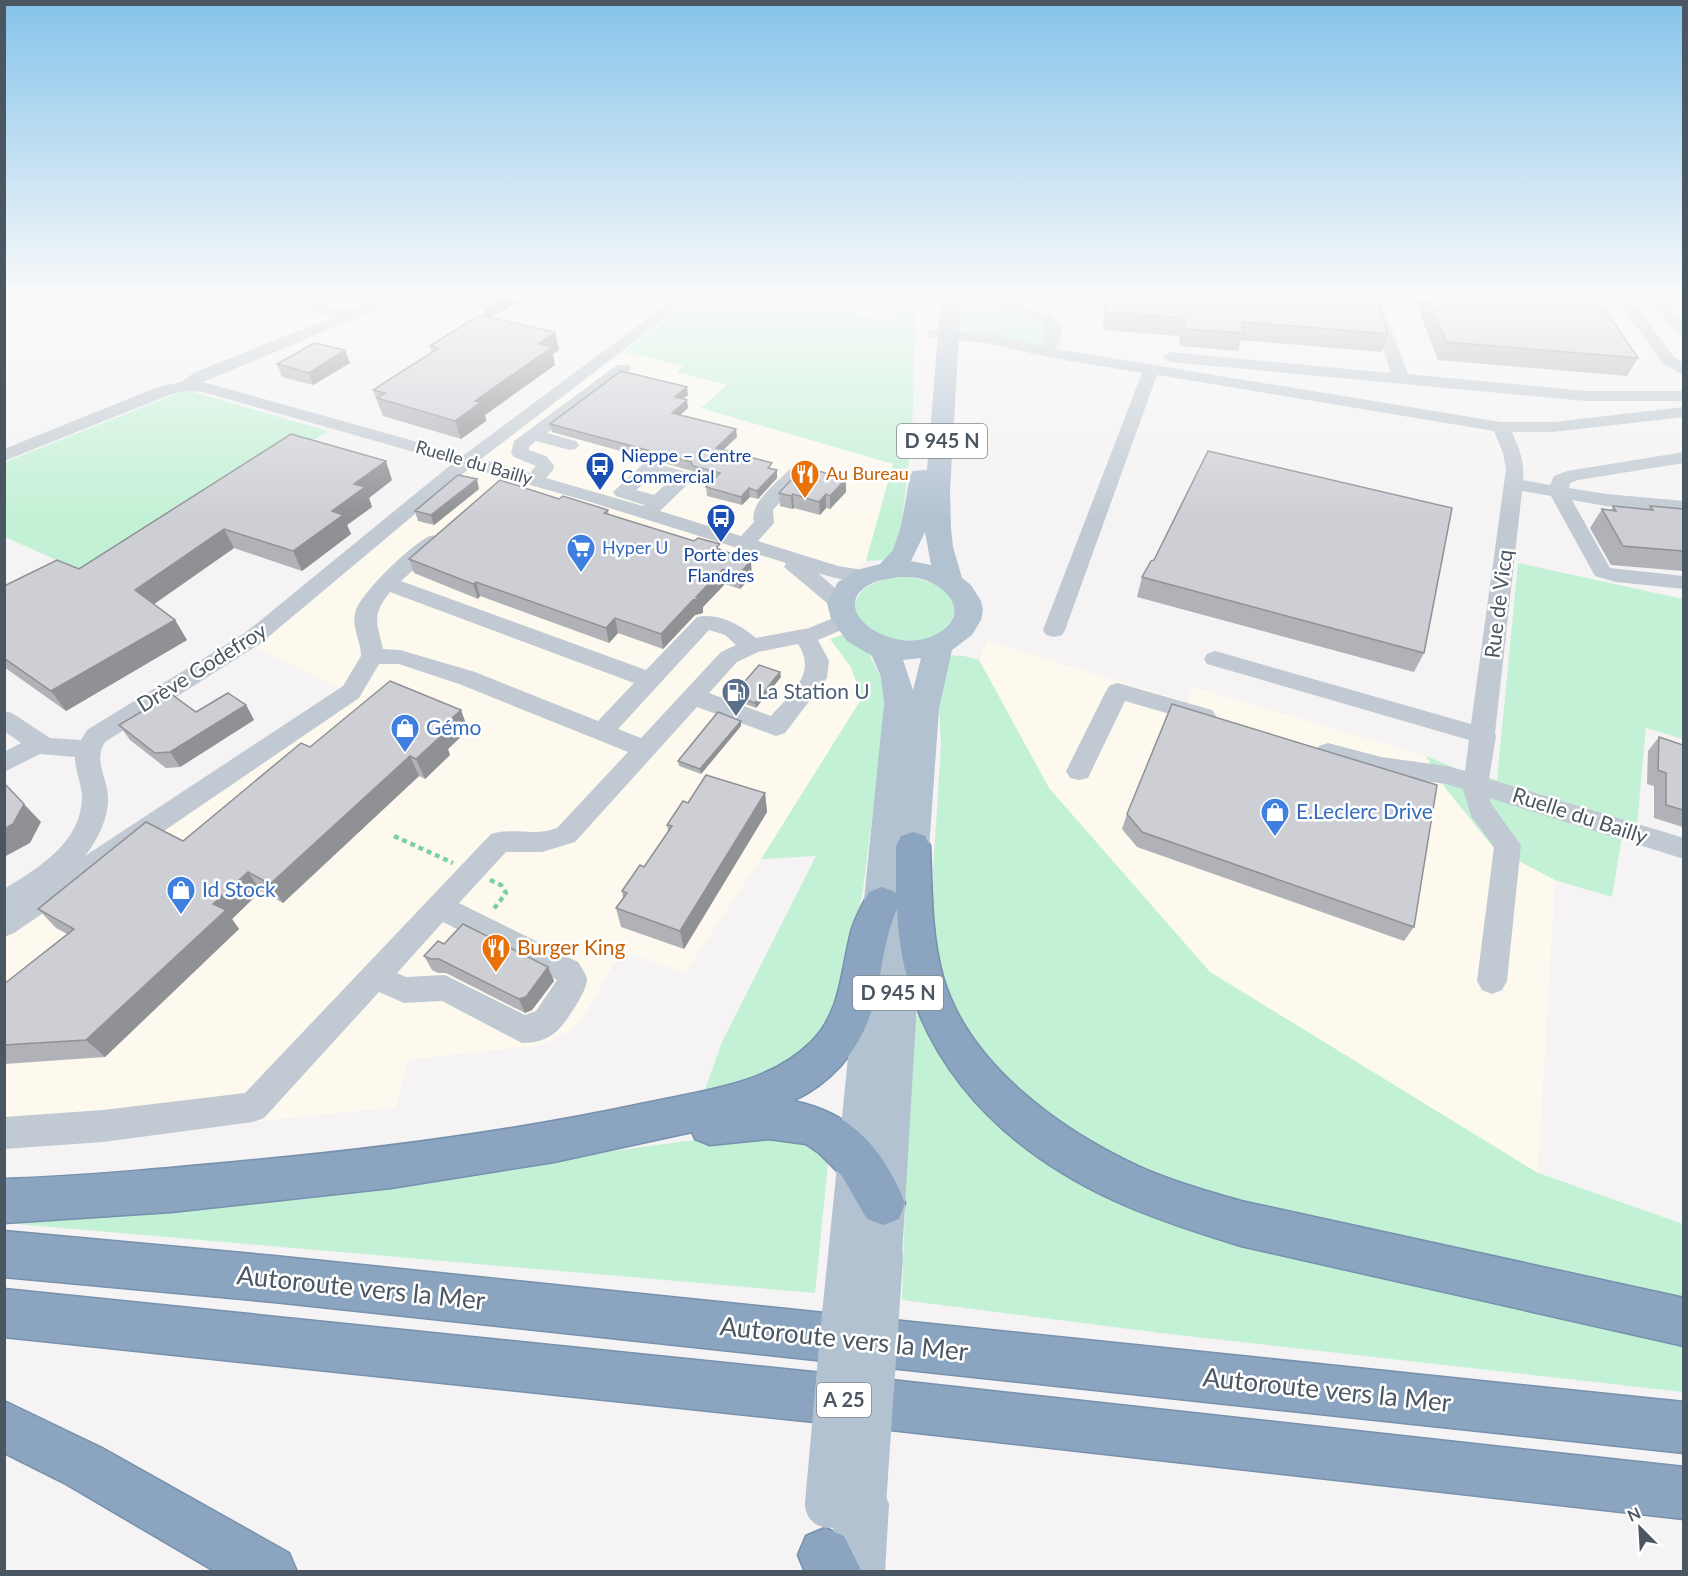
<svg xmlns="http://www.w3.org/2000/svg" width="1688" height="1576" viewBox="0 0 1688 1576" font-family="Lato,sans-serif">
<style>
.commercial{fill:#fdf9ef}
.green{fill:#c3f1d5}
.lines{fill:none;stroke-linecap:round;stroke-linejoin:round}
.highway-casing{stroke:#7690ad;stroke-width:3}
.path{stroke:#7ad0a6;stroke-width:4.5;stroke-dasharray:5 4;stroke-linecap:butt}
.minor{fill:#c1cad2;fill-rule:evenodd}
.major{fill:#b3c2d1;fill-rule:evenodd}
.highway{fill:#8ba5c1;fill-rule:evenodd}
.major-bridge{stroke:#b3c2d1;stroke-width:48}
.wall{fill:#b0b2b7}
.shaded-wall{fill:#909195}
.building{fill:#cdcfd5;stroke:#909195;stroke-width:1.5}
.labels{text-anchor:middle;stroke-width:5;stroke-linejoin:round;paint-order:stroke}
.far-transit-label{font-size:18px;fill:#164399;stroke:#fff;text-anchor:start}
.far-street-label{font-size:18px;fill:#4a5661;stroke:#fff}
.far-food-label{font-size:18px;fill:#c56008;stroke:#fff;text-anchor:start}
.far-shop-label{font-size:18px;fill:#366cbe;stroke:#fff;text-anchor:start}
.shield{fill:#fff;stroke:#808990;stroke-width:1.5}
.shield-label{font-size:20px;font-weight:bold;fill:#4a5661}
.street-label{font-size:21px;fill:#4a5661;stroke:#fff}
.service-label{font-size:21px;fill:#4e5e75;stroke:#fff;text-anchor:start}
.shop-label{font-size:21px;fill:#366cbe;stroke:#fff;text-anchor:start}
.food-label{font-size:21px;fill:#c56008;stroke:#fff;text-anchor:start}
.near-street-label{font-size:26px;fill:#4a5661;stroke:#fff}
</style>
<rect width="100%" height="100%" fill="#f5f3f3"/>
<g class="commercial">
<path d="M624 352 684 366 677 371 728 385 701 408 893 464 866 561 853 569 824 562 809 582 827 601 844 634 830 640 851 667 862 698 761 859 685 973 622 951 583 1017 566 1034 536 1046 407 1060 396 1107 49 1143 5 1144V916L340 688 253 646 463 473Z"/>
<path d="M987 641 1187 702 1193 687 1426 756 1446 789 1494 848 1555 880 1538 1173 1210 972 1049 788 979 660Z"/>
</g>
<g class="green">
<path d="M694 298H790L894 322 899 298H916L912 436 899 545 885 560 866 561 893 464 701 408 727 385 677 372 683 366 624 352Z"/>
<path d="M960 298C994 298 1035 301 1062 324L1061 346H1035L958 328Z"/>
<path d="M186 390 328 431 99 579 5 537V462Z"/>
<path d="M1518 563 1683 599V739L1646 728 1637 825 1622 821 1621 842 1612 897 1555 880 1494 848 1446 789 1426 756 1457 769 1497 780Z"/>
<path d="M906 577C990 587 951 656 890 639 880 636 870 629 861 624L854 606C861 582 884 578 906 577Z"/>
<path d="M844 634 868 653 885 685 881 746 864 883 841 1011 795 1061 703 1095 722 1042 816 856 761 859 862 698 851 667 830 639Z"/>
<path d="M945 655 964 656 979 660 1049 788 1210 972 1538 1173 1683 1224V1300L1231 1199 1180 1183 1111 1155 1067 1131 994 1071 967 1033 946 994 934 960 933 871 941 746 938 686Z"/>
<path d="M924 1015 1044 1155 1683 1334V1392L1161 1333 902 1300 911 1017Z"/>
<path d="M794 1138 829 1154 815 1293 5 1223 365 1184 702 1139Z"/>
</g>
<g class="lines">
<g class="highway-casing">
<g id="highway">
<path d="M913 832 925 836 930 846C932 890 931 935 943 977 968 1064 1060 1130 1138 1166 1171 1181 1207 1191 1241 1201L1684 1298V1346L1241 1246C1198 1233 1154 1219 1113 1200 992 1144 902 1047 897 909 886 934 883 960 878 986 868 1038 841 1078 793 1101 853 1113 883 1149 905 1203L899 1219 883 1225 867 1219 842 1176 819 1153 806 1144 769 1139 710 1145 695 1139 692 1132 554 1162 391 1188 171 1212 4 1223V1179C89 1176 173 1168 257 1160 386 1148 514 1131 641 1104 698 1091 767 1086 811 1042 841 1013 841 971 851 932 855 918 862 905 869 892L882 887 895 892 896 894V846L901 836Z"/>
<path d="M4 1231 274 1256 1684 1402V1453L274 1302 4 1277Z"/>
<path d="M4 1289 891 1380 1684 1467V1519L891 1430 4 1337Z"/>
<path d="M4 1401 102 1448 289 1553 297 1572H216L66 1484 4 1453Z"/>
<path d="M825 1528 844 1536 862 1572H805L798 1555 806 1536Z"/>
</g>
</g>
<g class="path">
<path d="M394 836 453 863"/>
<path d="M490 880 501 885 506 893 493 910"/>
</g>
<g class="minor">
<path d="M276 298H299L347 311 379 298H399L397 301 203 382 464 455 675 298H691L481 459 530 473 536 466 514 457 511 453 514 441 617 365H629L631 368 629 371 547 433 576 441 579 445 576 449 570 450 536 441 529 447V450L546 456 554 465 553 470 546 478 643 506 644 505 616 496 613 492 643 464 650 462 691 473 693 477 691 481 660 511 741 536 754 522C749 502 778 482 791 468H805L807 472 773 510 774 523 758 541 838 566 875 572 878 576 875 580C858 585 835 578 818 573L852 603 849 608 841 610 833 608 784 567 786 563 587 501 470 468 261 643 105 742C93 760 107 777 108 796 109 818 98 839 85 856L343 686 361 656C361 640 350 625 356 610 363 591 411 545 428 537 433 534 437 536 442 537L445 541 442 545 401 581 646 670 697 617C718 612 741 625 756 638L809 628 843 614 851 616 854 621 851 626 818 640 829 661 827 678 785 733 776 736 697 707 575 842 542 852H506L459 903 578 962C581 967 586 974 587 979 588 990 565 1024 557 1031 547 1040 535 1043 522 1043L442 1001 404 1003 379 992 264 1118 253 1122 103 1142 4 1149V1117L103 1110 245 1093 491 834C512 827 535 837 557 828L628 752 459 684 399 664H379L359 698 14 933 4 937V889C38 868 81 843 82 798 82 784 75 771 75 757L40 754 4 772V752L21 743 4 731V711L12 713 50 738 81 740 87 730 245 633 453 463 203 392 187 391 169 395 4 461V449L158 387 181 382 195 372 333 317 278 301ZM654 475 671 479 654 495 636 490ZM390 592 634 683 598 721 475 672 400 650 383 649C377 622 371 616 390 592ZM709 630 725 635 736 645 721 652 641 738 618 729ZM798 644C818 674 790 694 771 716L709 693 737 662 758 652ZM443 922 557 980 536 1011 525 1015 445 975 406 977 397 973Z"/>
<path d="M977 298H998L1053 317 1062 331 1056 349 1501 422H1553L1684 407V417L1553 432H1512C1519 448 1525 462 1523 480L1550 485 1554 476 1567 471 1684 452V463L1578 480 1570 483 1569 488 1606 494 1684 501V513L1606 506 1572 500 1610 568 1684 576V589L1616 582 1595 576 1551 496 1522 491 1495 733 1496 736 1489 779 1684 838V859L1489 798 1492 805 1521 845 1507 981 1502 990 1492 994 1482 990 1477 981 1494 847 1471 816 1463 789 1446 784 1381 775 1319 758 1316 752 1319 746 1328 743 1381 757 1447 766 1465 771 1469 740 1207 664 1204 659 1207 654 1215 651 1471 724 1506 469 1503 453 1494 431 1157 375 1065 630 1062 635 1054 637 1046 635 1043 630 1142 373 1047 357 987 343 929 337 927 334 929 331 935 329 987 333 1042 346 1046 331 1043 323 979 301Z"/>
<path d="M1366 298H1380L1408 374 1586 391H1684V401H1586L1170 362 1162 357 1170 352 1391 373Z"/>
<path d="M1616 298H1630L1674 357 1684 363V376L1662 363Z"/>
<path d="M1648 298H1663L1684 321V336L1678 334Z"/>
<path d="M1118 683 1212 710 1216 716 1212 722 1204 724 1125 701 1088 778 1079 780 1070 778 1066 771 1106 691 1110 685Z"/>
</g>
<g class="major">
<path d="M941 298H961L950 491 951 528 953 547 962 578 971 585 981 601 983 610 981 620 972 635 952 650 939 709 927 877 922 887 909 891 901 889 899 920 915 923 921 934 902 1257 895 1273 879 1280 873 1277 870 1314 863 1331 846 1338 829 1331 822 1314 884 703 881 677 872 656 847 641 831 619 827 603 838 582 857 570 880 564 893 550 901 526 910 476 913 471 927 470ZM925 532 931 565 911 561ZM898 577C907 577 917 577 925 580 955 591 968 618 935 635 890 658 820 605 875 582 882 579 891 579 898 577ZM921 658 913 690 903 660Z"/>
<path d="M862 1477 881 1485 889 1504 885 1572H830L835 1504 843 1485Z"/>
</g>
<use href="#highway" class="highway"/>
<g class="major-bridge">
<path d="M829 1504 846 1314"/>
<path d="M862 1504 879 1257"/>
</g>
</g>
<g class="wall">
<path d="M478 298H527L489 317 559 350 553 354 555 365 485 415 486 421 461 439 383 416 373 390 432 353 430 346 486 317 481 307Z"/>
<path d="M607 298H635L629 303Z"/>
<path d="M824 298H846V302Z"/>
<path d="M1104 298H1376L1388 334 1382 352 1241 340 1238 351 1180 346 1179 336 1103 330Z"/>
<path d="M1414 298H1597L1638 358 1627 376 1438 360Z"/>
<path d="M350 363 313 385 282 377 277 364Z"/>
<path d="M688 395 683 399 688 408 680 415 737 437 723 450 777 470V478L758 499 750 497 742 505 707 496 706 487 713 480 694 475 692 471 552 432 550 424Z"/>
<path d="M812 474 846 479V492L830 509 826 508 820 515 794 508 792 509 780 506 779 493Z"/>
<path d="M392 480 369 498 372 507 347 525 351 534 302 571 234 548 154 604 175 620 187 640 66 711 4 667V586L79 569Z"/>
<path d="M479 489 434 525 418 521 415 511Z"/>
<path d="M559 499 608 510 609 515 720 550 752 576 740 589 725 584 703 607V613L695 615 663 649 618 633 609 643 480 596 478 599 414 573 409 559Z"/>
<path d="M1613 506 1648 509 1650 506 1683 509V571L1611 565 1590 528 1602 509 1611 510Z"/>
<path d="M1142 577 1424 653 1414 672 1137 597Z"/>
<path d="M781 677 756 708 734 700 733 695Z"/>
<path d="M246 705 254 720 180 767 166 768 130 740 119 725Z"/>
<path d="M461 710 468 730 448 749 450 755 425 779 419 776 283 903 261 891 232 919 239 929 105 1057 4 1064V984L67 934 56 928 38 909 183 841 310 747Z"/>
<path d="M741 726 701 774 679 766 678 761Z"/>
<path d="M1659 737 1683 745V827L1654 818V786L1647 784 1648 751Z"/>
<path d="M765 793 767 812 684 949 621 927 616 908 623 898 622 891 644 867 668 831 667 825 688 803Z"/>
<path d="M1127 814 1414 927 1404 941 1137 847 1122 829Z"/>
<path d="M444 944 548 967 554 981 532 1010 525 1013 446 973H438L432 970 424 956Z"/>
</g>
<g class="shaded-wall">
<path d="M503 298H527L487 319 484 308Z"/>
<path d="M628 298H635L629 303Z"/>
<path d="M555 332 559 350 553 354 555 365 485 415 486 421 461 439 455 421 475 401 538 344Z"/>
<path d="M345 350 350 363 313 385 309 373Z"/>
<path d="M687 387 688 395 676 405 675 397Z"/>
<path d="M687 400 688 408 673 421 672 413Z"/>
<path d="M736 429 737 437 717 456 716 448Z"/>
<path d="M386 461 392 480 369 498 372 507 347 525 351 534 302 571 293 551 332 511 354 484Z"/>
<path d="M777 470V478L758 499 757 491Z"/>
<path d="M477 479 479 489 434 525 431 515Z"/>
<path d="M846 479V492L830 509V496Z"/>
<path d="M749 488 750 497 742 505 741 497Z"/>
<path d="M793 494 794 508 792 509 791 496Z"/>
<path d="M826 494V508L820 515 819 502Z"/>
<path d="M224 529 234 548 147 609 135 590Z"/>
<path d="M751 561 752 576 740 589 739 574Z"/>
<path d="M723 569 725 584 703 607V613L695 615 663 649 661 634Z"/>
<path d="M476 582 480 596 478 599 473 584Z"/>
<path d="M615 618 618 633 609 643 606 628Z"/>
<path d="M175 620 187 640 66 711 51 691Z"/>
<path d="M780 672 781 677 756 708 755 703Z"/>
<path d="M246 705 254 720 180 767 170 752Z"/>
<path d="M461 710 468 730 448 749 450 755 425 779 416 759 436 732Z"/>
<path d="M741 721V726L701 774 700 769Z"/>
<path d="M410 756 419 776 283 903 270 884Z"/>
<path d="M765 793 767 812 684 949 680 931Z"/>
<path d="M24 804 41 822 30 843 4 857V829Z"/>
<path d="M248 872 261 891 232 919 239 929 105 1057 86 1040 213 904Z"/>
<path d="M548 967 554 981 532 1010 525 1013 519 999Z"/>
</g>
<g class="building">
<path d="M479 298H503L484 308Z"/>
<path d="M1107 298H1376L1388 334 1242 322 1243 333 1184 329V318L1106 312Z"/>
<path d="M1428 298H1597L1638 358 1446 342Z"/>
<path d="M479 315 555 332 538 344 552 347 475 401 481 402 455 421 377 398 385 393 373 390 439 348 430 346Z"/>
<path d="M314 343 345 350 309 373 277 364Z"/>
<path d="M621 371 687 387 675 397 687 400 672 413 736 429 716 448 772 463 768 468 777 470 757 491 749 488 741 497 706 487 720 473 693 466 691 462 550 424Z"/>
<path d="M291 434 386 461 354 484 365 487 332 511 343 515 293 551 224 529 135 590 175 620 51 691 4 658V586L57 560 79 569Z"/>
<path d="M1208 451 1452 508 1424 653 1142 577 1151 561 1154 560Z"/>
<path d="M815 470 846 479 830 496 826 494 819 502 793 494 791 496 779 493 799 471 812 474Z"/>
<path d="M458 475 477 479 431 515 415 511Z"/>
<path d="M500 480 559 499 563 496 608 510 604 513 694 541 698 538 720 544 716 548 751 561 739 574 723 569 696 597 701 598 693 600 661 634 615 618 606 628 476 582 473 584 409 559Z"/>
<path d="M1613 506 1653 510 1650 506 1683 509V551L1623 546 1602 509 1616 511Z"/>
<path d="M759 665 780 672 755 703 733 695Z"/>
<path d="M390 681 461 710 436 732 442 735 416 759 410 756 270 884 248 872 213 904 226 910 86 1040 4 1045V984L74 929 38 909 146 822 183 841 301 743 310 747Z"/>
<path d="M228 693 246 705 170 752 155 753 119 725 171 694 196 712Z"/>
<path d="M1172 704 1437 785 1414 927 1142 832 1127 814Z"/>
<path d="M718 712 741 721 700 769 678 761Z"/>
<path d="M1659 737 1683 745V810L1666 805V773L1658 770Z"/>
<path d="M706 775 765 793 680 931 616 908 627 893 622 891 640 865 644 867 672 826 667 825 683 801 688 803Z"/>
<path d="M4 783 24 804 13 824 4 829Z"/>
<path d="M463 924 548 967 526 997 519 999 439 959H431L424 956 438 941 444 944Z"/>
</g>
<linearGradient id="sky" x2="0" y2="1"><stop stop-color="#85c3ea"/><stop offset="0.57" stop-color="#fafafa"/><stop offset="1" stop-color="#fafafa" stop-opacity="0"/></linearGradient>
<rect width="1688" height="519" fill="url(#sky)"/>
<defs>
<g id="bus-pin" transform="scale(1.5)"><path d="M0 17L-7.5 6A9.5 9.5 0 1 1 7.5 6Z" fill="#1a4fb4" stroke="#fff"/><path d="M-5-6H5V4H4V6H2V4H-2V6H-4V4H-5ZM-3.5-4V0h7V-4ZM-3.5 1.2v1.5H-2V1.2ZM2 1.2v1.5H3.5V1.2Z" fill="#fff"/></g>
<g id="restaurant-pin" transform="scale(1.5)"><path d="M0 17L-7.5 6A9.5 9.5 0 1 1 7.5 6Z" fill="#e8710a" stroke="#fff"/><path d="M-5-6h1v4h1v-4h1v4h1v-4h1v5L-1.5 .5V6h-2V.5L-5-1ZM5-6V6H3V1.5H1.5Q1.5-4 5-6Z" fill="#fff"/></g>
<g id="supermarket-pin" transform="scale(1.5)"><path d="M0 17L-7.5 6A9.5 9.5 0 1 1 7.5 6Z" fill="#3f7fe0" stroke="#fff"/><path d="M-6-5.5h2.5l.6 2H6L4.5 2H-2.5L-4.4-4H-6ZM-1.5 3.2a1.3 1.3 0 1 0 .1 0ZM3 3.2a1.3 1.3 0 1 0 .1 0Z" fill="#fff"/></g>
<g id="fuel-pin" transform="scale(1.5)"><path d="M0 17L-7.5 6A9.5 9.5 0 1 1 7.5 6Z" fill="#5c6f8a" stroke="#fff"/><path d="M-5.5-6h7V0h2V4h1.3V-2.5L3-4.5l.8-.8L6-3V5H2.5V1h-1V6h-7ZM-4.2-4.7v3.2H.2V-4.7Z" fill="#fff"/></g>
<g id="shop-pin" transform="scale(1.5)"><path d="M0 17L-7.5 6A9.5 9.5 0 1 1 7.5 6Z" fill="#3f7fe0" stroke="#fff"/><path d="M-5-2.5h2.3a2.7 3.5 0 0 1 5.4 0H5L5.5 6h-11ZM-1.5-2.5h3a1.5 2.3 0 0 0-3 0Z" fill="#fff"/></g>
</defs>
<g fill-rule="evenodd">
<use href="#bus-pin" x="600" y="466"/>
<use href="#restaurant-pin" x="805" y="474"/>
<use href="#bus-pin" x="721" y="518"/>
<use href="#supermarket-pin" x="581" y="548"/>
<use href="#fuel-pin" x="736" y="692"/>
<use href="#shop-pin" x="405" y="728"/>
<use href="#shop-pin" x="1275" y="812"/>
<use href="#shop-pin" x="181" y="890"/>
<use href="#restaurant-pin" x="496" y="948"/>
</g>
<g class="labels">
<g class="far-transit-label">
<text x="621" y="462">Nieppe – Centre<tspan x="621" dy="21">Commercial</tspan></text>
<text x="721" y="561" text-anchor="middle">Porte des<tspan x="721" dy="21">Flandres</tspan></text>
</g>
<g class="far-street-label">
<text transform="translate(474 463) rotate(16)" y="6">Ruelle du Bailly</text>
</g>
<g class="far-food-label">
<text x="826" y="480">Au Bureau</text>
</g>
<g class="far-shop-label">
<text x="602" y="554">Hyper U</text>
</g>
<g class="shield">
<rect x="897" y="424" width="90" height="34" rx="4.5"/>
<rect x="853" y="976" width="90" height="34" rx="4.5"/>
<rect x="817" y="1383" width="54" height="34" rx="4.5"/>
</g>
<g class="shield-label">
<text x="942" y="448">D 945 N</text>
<text x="898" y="1000">D 945 N</text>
<text x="844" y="1407">A 25</text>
</g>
<g class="street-label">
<text transform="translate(1499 604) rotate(-83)" y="7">Rue de Vicq</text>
<text transform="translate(202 668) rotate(-32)" y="7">Drève Godefroy</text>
<text transform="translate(1580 816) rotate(18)" y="7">Ruelle du Bailly</text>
</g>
<g class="service-label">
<text x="757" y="699">La Station U</text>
</g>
<g class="shop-label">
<text x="426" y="735">Gémo</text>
<text x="1296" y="819">E.Leclerc Drive</text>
<text x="202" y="897">Id Stock</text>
</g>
<g class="food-label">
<text x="517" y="955">Burger King</text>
</g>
<g class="near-street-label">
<text transform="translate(361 1288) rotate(6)" y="9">Autoroute vers la Mer</text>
<text transform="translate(844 1339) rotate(6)" y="9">Autoroute vers la Mer</text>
<text transform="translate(1327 1390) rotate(6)" y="9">Autoroute vers la Mer</text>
</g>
</g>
<rect width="1688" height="1576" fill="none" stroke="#4a5661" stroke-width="12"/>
<g transform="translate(1640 1528) rotate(336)" stroke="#ffffff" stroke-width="4.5" paint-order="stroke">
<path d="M0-4.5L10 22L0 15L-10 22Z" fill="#4a5661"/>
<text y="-9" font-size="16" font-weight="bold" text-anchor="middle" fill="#4a5661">N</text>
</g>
</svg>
